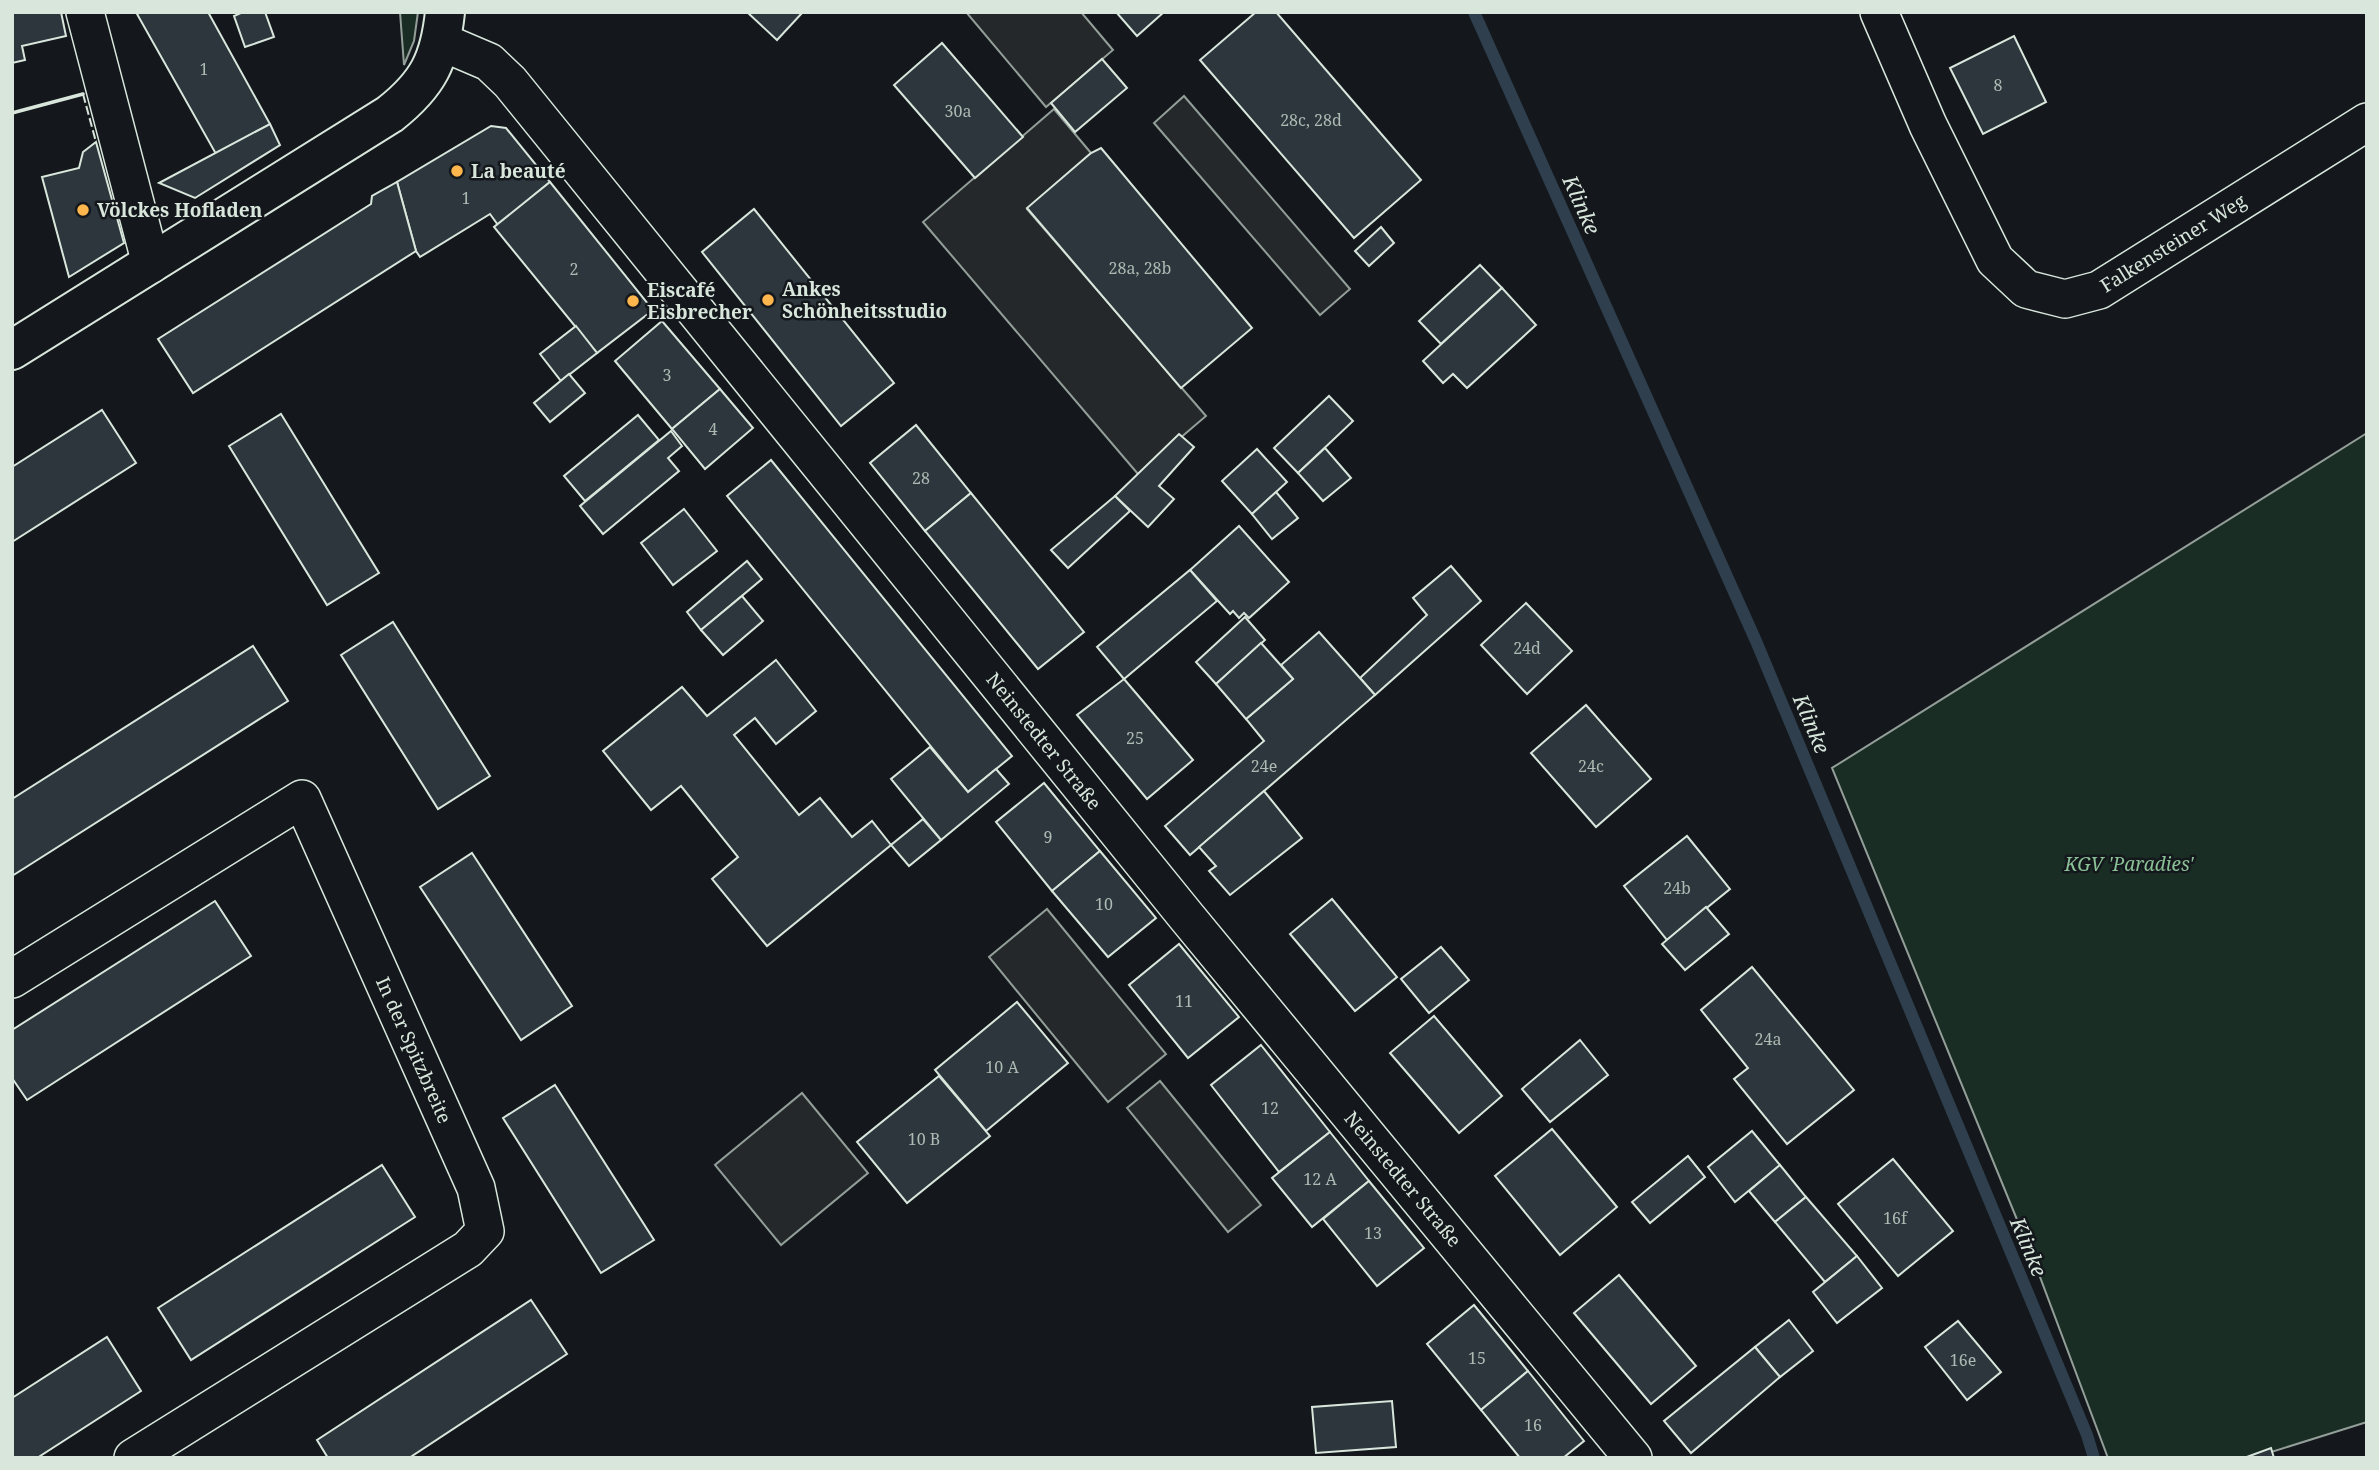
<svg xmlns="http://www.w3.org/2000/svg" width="2379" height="1470" viewBox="0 0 2379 1470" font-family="'Noto Serif',serif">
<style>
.green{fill:#1a2d24;stroke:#939e99;stroke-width:2}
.parking{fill:#24282b;stroke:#939e99;stroke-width:2}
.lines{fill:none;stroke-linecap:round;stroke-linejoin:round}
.stream{stroke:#2f3f4d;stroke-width:12}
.building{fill:#2c363c;stroke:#d8e6dc;stroke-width:2}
.street-casing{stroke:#d8e6dc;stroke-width:40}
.secondary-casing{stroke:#d8e6dc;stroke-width:42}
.street{stroke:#14181c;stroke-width:37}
.secondary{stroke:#14181c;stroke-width:38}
.fence{stroke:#d8e6dc;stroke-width:2;stroke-dasharray:9 3.5;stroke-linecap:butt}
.wall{stroke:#d8e6dc;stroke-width:3.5}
.poi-dot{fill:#ffb74d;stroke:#14181c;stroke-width:2.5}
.labels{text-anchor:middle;stroke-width:5;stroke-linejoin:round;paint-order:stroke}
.number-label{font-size:16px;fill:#adbab4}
.poi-label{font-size:19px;font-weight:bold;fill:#d8e6dc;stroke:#14181c;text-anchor:start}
.street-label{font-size:19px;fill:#d8e6dc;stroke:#14181c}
.park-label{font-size:19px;font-style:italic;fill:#8ac095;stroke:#14181c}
.water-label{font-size:21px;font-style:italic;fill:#d8e6dc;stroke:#14181c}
</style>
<rect width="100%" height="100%" fill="#14181c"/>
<g class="green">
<path d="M400 12H418L414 41 404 65Z"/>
<path d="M2367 433V1422L2252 1458H2108L2034 1261 1832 768Z"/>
</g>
<g class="parking">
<path d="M966 12H1081L1113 50 1046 107Z"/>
<path d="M1184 96 1350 289 1320 315 1154 123Z"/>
<path d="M1054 109 1091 153 1027 209 1206 416 1138 474 923 222Z"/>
<path d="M1047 909 1166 1054 1108 1102 989 957Z"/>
<path d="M1160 1081 1261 1205 1228 1232 1127 1108Z"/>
<path d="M802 1093 868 1173 781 1245 715 1165Z"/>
</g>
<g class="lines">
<path class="stream" d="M1474 12 1756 641 2087 1435 2094 1458"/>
</g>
<g class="building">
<path d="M12 12H61L66 36 22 46 25 60 12 63Z"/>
<path d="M141 12H208L270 124 216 154 137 14Z"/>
<path d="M243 12H265L274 37 245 47 234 16Z"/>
<path d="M747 12H803L777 40Z"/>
<path d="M1116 12H1164L1137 36Z"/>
<path d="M1256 12H1276L1421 180 1354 238 1200 60Z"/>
<path d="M2014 36 2046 102 1983 134 1950 68Z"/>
<path d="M942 43 1023 137 975 178 894 85Z"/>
<path d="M1102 59 1127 88 1075 132 1051 103Z"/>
<path d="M270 124 280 145 195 198 159 183Z"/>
<path d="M491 126 506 128 550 182 498 225 490 214 420 257 416 251 397 182Z"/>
<path d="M96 142 124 243 69 277 42 177 79 168 83 152Z"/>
<path d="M1101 148 1252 328 1181 388 1027 208 1091 153Z"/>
<path d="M397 182 416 251 193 393 158 339 371 204 372 196Z"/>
<path d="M550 182 653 310 597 353 494 227Z"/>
<path d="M754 209 894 383 841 426 702 252Z"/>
<path d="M1381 227 1394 243 1369 266 1355 251Z"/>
<path d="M1480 265 1502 288 1441 344 1419 321Z"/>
<path d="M1502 288 1536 325 1467 388 1453 374 1443 383 1423 361Z"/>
<path d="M662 321 720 389 672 429 615 361Z"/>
<path d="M576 326 597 353 561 381 540 354Z"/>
<path d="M569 374 585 393 550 422 534 403Z"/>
<path d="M720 389 753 428 705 469 672 429Z"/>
<path d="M1329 396 1353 421 1298 473 1274 448Z"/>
<path d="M102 410 136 463 12 542V467Z"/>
<path d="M281 414 379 573 327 605 229 446Z"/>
<path d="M638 415 659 440 585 501 564 476Z"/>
<path d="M916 425 971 493 925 531 870 463Z"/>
<path d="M671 431 682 446 668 458 679 471 603 534 580 506Z"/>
<path d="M1179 434 1194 447 1159 486 1174 499 1148 527 1115 496Z"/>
<path d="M1325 448 1351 478 1323 501 1298 473Z"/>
<path d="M1257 449 1287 482 1252 514 1222 481Z"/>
<path d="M771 460 1012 756 968 792 727 496Z"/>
<path d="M1276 492 1298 518 1272 539 1252 514Z"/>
<path d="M971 493 1084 632 1038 669 925 531Z"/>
<path d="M1115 496 1130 511 1068 568 1051 550Z"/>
<path d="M684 509 717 551 673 585 641 543Z"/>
<path d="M1239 526 1289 582 1249 618 1244 613 1239 618 1233 611 1230 614 1190 570Z"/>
<path d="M747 561 762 579 701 630 687 612Z"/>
<path d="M1451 566 1481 601 1375 695 1360 678 1427 615 1413 598Z"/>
<path d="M1190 570 1217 601 1124 679 1097 647Z"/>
<path d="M742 596 763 621 723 655 701 630Z"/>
<path d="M1526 603 1572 651 1527 694 1481 645Z"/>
<path d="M1245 617 1265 640 1216 684 1196 662Z"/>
<path d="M393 622 490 776 438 809 341 655Z"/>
<path d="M1319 632 1375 695 1190 855 1165 826 1264 741 1246 719 1293 679 1281 665Z"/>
<path d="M1261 643 1293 679 1246 719 1216 684Z"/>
<path d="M253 646 288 701 12 876V799Z"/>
<path d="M776 660 816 711 776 744 755 718 734 735 799 815 820 798 852 837 872 821 891 845 767 946 712 879 738 857 681 786 651 810 603 751 682 687 707 716Z"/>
<path d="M1124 679 1193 760 1147 799 1077 715Z"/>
<path d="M1586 705 1651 779 1596 827 1531 753Z"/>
<path d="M930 747 968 792 996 769 1009 784 941 840 891 779Z"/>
<path d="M1044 783 1100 851 1052 891 996 822Z"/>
<path d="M1264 791 1302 838 1230 895 1209 871 1216 866 1199 847Z"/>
<path d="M923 819 941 840 909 866 891 845Z"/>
<path d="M1687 836 1730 889 1667 940 1624 886Z"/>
<path d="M1100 851 1156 918 1108 957 1052 891Z"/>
<path d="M472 853 572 1006 521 1040 420 887Z"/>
<path d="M1332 899 1397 977 1355 1011 1290 934Z"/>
<path d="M215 901 251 956 27 1100 12 1078V1030Z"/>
<path d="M1706 907 1729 934 1685 970 1662 944Z"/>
<path d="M1179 944 1239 1017 1188 1058 1129 985Z"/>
<path d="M1441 947 1469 980 1429 1013 1401 979Z"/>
<path d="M1752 967 1854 1090 1787 1144 1734 1079 1748 1068 1701 1010Z"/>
<path d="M1017 1002 1068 1063 986 1131 935 1070Z"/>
<path d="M1434 1016 1502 1096 1459 1133 1390 1053Z"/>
<path d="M1580 1040 1608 1075 1550 1122 1522 1089Z"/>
<path d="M1261 1045 1330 1132 1279 1172 1211 1085Z"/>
<path d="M939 1076 990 1136 907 1203 857 1142Z"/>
<path d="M555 1085 654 1240 601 1273 503 1118Z"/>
<path d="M1552 1129 1617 1207 1560 1255 1495 1176Z"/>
<path d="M1752 1131 1780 1165 1735 1202 1708 1167Z"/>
<path d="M1330 1132 1369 1181 1312 1227 1272 1178Z"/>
<path d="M1688 1156 1705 1177 1650 1223 1632 1202Z"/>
<path d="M1893 1159 1953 1231 1898 1276 1838 1204Z"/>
<path d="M382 1165 415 1217 191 1360 158 1308Z"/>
<path d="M1780 1165 1806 1197 1775 1222 1749 1191Z"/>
<path d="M1369 1181 1424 1248 1377 1286 1323 1219Z"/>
<path d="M1806 1197 1857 1256 1825 1282 1775 1222Z"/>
<path d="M1857 1256 1882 1288 1837 1323 1813 1292Z"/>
<path d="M1619 1275 1696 1366 1651 1404 1574 1313Z"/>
<path d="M531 1300 567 1354 409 1458H328L317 1440Z"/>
<path d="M1474 1305 1528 1371 1481 1410 1427 1344Z"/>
<path d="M1789 1320 1813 1351 1780 1377 1755 1347Z"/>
<path d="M1958 1321 2001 1372 1967 1400 1925 1347Z"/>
<path d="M107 1337 141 1391 37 1458H12V1398Z"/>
<path d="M1755 1347 1780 1377 1691 1453 1664 1421Z"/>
<path d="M1528 1371 1584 1441 1563 1458H1520L1481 1410Z"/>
<path d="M1392 1401 1396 1447 1316 1453 1312 1407Z"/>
<path d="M2271 1448 2274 1458H2244Z"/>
</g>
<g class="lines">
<g class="street-casing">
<g id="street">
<path d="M85 12 151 264"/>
<path d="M1879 12 1928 125 1995 260 2026 289 2065 299 2099 290 2367 122"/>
<path d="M442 42 489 62 510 82 1186 916 1633 1458"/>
<path d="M12 979 302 799 476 1188 485 1231 468 1249 133 1458"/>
</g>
</g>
<g class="secondary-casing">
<path id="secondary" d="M12 350 390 114C428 84 440 60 445 12"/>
</g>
<use href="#street" class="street"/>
<use href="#secondary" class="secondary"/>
<path class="fence" d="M83 94 96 142"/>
<path class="wall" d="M12 113 83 94"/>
</g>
<g class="poi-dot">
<circle cx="457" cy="171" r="7"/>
<circle cx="83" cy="210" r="7"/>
<circle cx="768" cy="300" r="7"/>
<circle cx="633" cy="301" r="7"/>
</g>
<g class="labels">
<g class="number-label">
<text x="204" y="75">1</text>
<text x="1998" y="91">8</text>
<text x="958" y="117">30a</text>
<text x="1311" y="126">28c, 28d</text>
<text x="466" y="204">1</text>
<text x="1140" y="274">28a, 28b</text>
<text x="574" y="275">2</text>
<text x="667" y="381">3</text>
<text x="713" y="435">4</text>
<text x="921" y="484">28</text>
<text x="1527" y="654">24d</text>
<text x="1135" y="744">25</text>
<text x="1264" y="772">24e</text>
<text x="1591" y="772">24c</text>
<text x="1048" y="843">9</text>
<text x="1677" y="894">24b</text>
<text x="1104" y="910">10</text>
<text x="1184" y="1007">11</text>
<text x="1768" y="1045">24a</text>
<text x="1002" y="1073">10 A</text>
<text x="1270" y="1114">12</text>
<text x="924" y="1145">10 B</text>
<text x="1320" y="1185">12 A</text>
<text x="1895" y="1224">16f</text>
<text x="1373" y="1239">13</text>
<text x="1477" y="1364">15</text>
<text x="1963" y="1366">16e</text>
<text x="1533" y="1431">16</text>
</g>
<g class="poi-label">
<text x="471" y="178">La beauté</text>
<text x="97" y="217">Völckes Hofladen</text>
<text x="782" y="296">Ankes<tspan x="782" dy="22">Schönheitsstudio</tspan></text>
<text x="647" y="297">Eiscafé<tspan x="647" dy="22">Eisbrecher</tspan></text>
</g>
<g class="street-label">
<text transform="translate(2173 243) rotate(-32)" y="7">Falkensteiner Weg</text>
<text transform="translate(1044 741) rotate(51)" y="7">Neinstedter Straße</text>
<text transform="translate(414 1050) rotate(66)" y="7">In der Spitzbreite</text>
<text transform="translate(1403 1179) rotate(50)" y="7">Neinstedter Straße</text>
</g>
<g class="park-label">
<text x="2129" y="871">KGV 'Paradies'</text>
</g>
<g class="water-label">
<text transform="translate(1581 205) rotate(66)" y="7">Klinke</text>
<text transform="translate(1811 724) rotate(67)" y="7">Klinke</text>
<text transform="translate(2028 1247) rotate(67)" y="7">Klinke</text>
</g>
</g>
<rect width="2379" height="1470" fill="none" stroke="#d8e6dc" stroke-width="28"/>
</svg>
